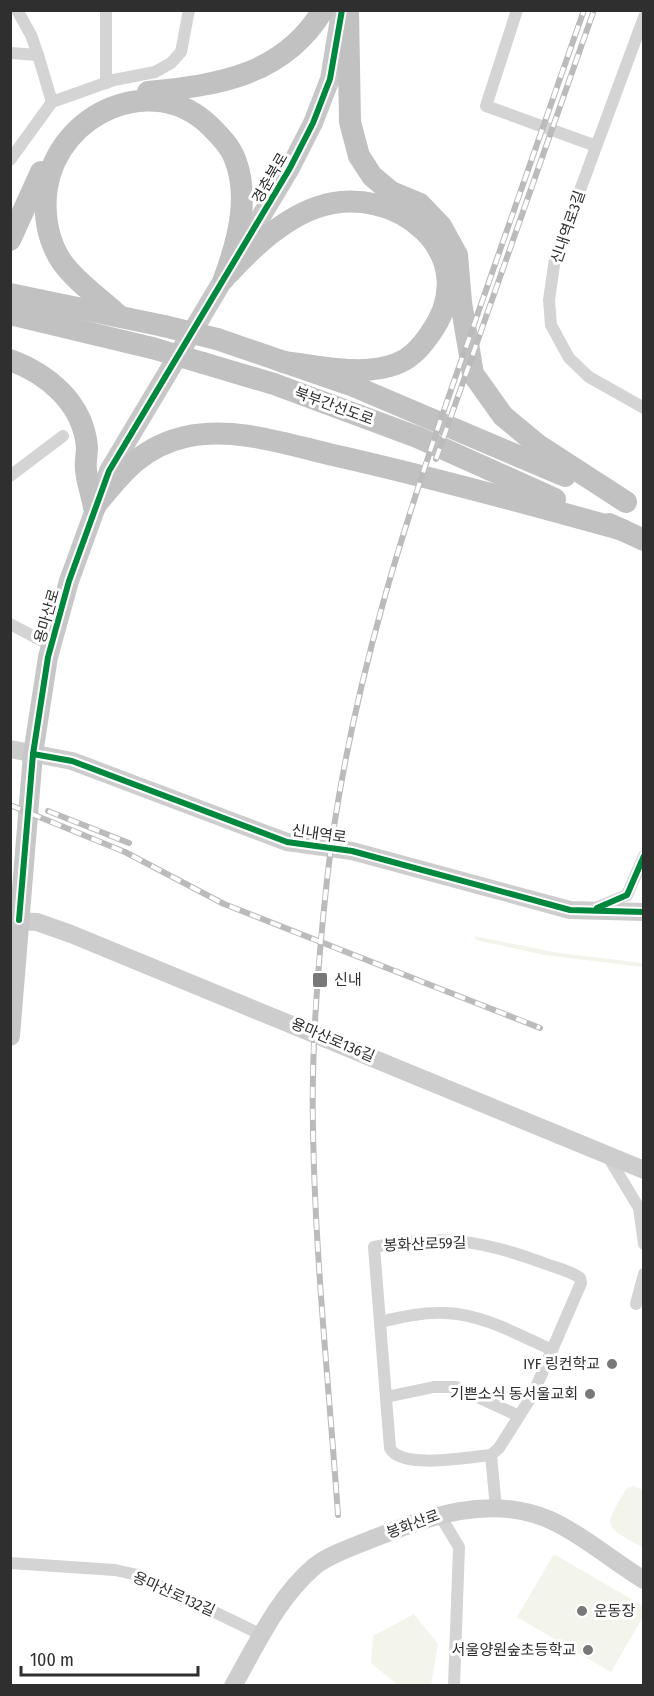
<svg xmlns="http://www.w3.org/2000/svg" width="654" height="1696" viewBox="0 0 654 1696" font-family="'Fira Sans Condensed','Noto Sans KR',sans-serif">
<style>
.green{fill:#f3f5ec}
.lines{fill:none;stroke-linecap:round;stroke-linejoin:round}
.street{stroke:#d4d4d4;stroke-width:12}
.secondary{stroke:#cdcdcd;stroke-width:18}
.primary{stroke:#c7c7c7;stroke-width:20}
.highway{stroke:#c1c1c1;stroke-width:22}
.rail-casing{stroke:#bbb;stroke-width:6}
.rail{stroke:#fff;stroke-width:4;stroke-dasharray:11;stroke-linecap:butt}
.highway-bridge{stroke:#c1c1c1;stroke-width:22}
.cycleway-casing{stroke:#fff;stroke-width:10}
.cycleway{stroke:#00873e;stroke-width:6}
.poi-dot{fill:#787878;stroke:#fff;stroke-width:2}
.labels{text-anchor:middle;stroke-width:6;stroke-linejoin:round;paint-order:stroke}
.street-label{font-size:15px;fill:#2f2f2f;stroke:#fff}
.poi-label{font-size:15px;fill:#2f2f2f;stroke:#fff;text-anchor:end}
</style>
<rect width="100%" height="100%" fill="#fff"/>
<g class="green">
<path d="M474 936 559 953 643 963V967L544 955 476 940Z"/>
<path d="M634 1486 643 1490V1548C603 1525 602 1529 627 1488Z"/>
<path d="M554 1554 643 1606V1617L611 1672 517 1617Z"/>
<path d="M414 1614 438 1644 431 1685H398L371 1663 373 1636Z"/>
</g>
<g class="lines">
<g class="street">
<path d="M17 10 31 35 38 55"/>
<path d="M106 10V83"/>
<path d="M517 10 486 106 596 146"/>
<path d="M644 17 555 258 549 300 551 325 569 358 589 377 644 408"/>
<path d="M10 53 38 55 52 102"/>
<path d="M10 160 52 102 114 80 155 72 171 63 181 52 189 10"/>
<path d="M10 476 63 436"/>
<path d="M10 624 50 645"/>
<path d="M598 907 627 895 644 856"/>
<path d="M607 1155 639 1208 644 1211"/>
<path d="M639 1208 644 1244"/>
<path d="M636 1304 644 1274"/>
<path d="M380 1322C401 1317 423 1312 445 1313 482 1314 519 1335 552 1350"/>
<path d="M386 1397 434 1387H456L519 1416"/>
<path d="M491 1455C469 1457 401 1470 390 1448L374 1247C441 1234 483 1240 546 1264 557 1268 571 1271 580 1278L581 1283 533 1394 499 1448 491 1455 496 1508"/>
<path d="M439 1514 459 1547 454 1686"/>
<path d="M10 1563 115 1570 138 1575 262 1635"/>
</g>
<g class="secondary">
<path d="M10 749 72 761 287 842 352 851 570 910 644 912"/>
<path d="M10 921 37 922 71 934 644 1170"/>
<path d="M233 1686C257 1644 278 1597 315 1566 330 1554 355 1546 372 1539 429 1517 487 1494 548 1519 580 1533 613 1561 644 1580"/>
</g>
<path class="primary" d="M10 1036 33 754 48 657 69 581 109 471 290 168 313 123 330 79 341 12"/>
<g class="highway">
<path d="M348 10 350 122 359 156 372 176 391 192 420 204 441 226 457 255 461 302 473 374 503 416 538 445 626 502"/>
<path d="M148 92C218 85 283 76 323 10"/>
<path d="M10 240 41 172"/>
<path d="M229 273C252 248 282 220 315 208 395 179 487 255 430 334 422 346 410 359 396 364 362 377 319 366 283 362"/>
<path d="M10 294 164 326"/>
<path d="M10 314 152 348"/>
<path d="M118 315C100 298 76 282 62 262 47 240 43 212 47 187 59 113 153 70 210 126 220 136 230 146 235 159 250 198 238 241 224 279"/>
<path d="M217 339 351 385 565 476"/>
<path d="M10 360C48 374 83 403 87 447 87 454 85 462 86 470 87 482 92 495 94 507"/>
<path d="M203 363 274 384 417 437 555 499"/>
<path d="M94 507C121 474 141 447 185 437 234 426 286 444 333 455 431 477 526 503 623 530"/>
<path d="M609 524 644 540"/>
</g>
<g class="rail-casing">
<g id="rail">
<path d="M436 459 594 10"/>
<path d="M10 805 125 852 224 904 540 1028"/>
<path d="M48 811 129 843"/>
<path d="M338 1515C329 1386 315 1257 313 1128 311 1045 318 962 327 880 348 692 408 510 471 333 509 225 546 118 584 10"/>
</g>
</g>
<use href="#rail" class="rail"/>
<g class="highway-bridge">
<path d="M164 326 217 339"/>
<path d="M152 348 203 363"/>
</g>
<g class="cycleway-casing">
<g id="cycleway">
<path d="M33 754 72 761 287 842 352 851 570 910 644 912"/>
<path d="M597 908 627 895 644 856"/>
<path d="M19 920 33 754 48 657 69 581 109 471 290 168 313 123 330 79 342 10"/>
</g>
</g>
<use href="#cycleway" class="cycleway"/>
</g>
<g class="poi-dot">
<rect x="312" y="972" width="16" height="16" rx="3"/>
<circle cx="612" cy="1364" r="6"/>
<circle cx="590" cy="1394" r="6"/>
<circle cx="582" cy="1611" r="6"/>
<circle cx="588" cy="1650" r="6"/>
</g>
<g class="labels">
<g class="street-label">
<text transform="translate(270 178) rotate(-60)" y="5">경춘북로</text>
<text transform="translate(568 227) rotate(-71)" y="5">신내역로3길</text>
<text transform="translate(334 406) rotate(20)" y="5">북부간선도로</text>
<text transform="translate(47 616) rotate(-74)" y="5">용마산로</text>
<text transform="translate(319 834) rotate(8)" y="5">신내역로</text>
<text transform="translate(333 1040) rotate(23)" y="5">용마산로136길</text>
<text transform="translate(425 1244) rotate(-2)" y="5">봉화산로59길</text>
<text transform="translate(413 1524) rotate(-20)" y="5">봉화산로</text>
<text transform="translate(174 1594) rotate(24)" y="5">용마산로132길</text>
</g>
<g class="poi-label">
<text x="334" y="985" text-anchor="start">신내</text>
<text x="600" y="1369">IYF 링컨학교</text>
<text x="578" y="1399">기쁜소식 동서울교회</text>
<text x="594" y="1616" text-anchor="start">운동장</text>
<text x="576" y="1655">서울양원숲초등학교</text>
</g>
</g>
<rect width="654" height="1696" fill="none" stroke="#2f2f2f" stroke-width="24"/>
<path d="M21 1666v9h177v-9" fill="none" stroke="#2f2f2f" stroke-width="3"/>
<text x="30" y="1666" font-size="18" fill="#2f2f2f" stroke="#ffffff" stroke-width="4.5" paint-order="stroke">100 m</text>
</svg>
